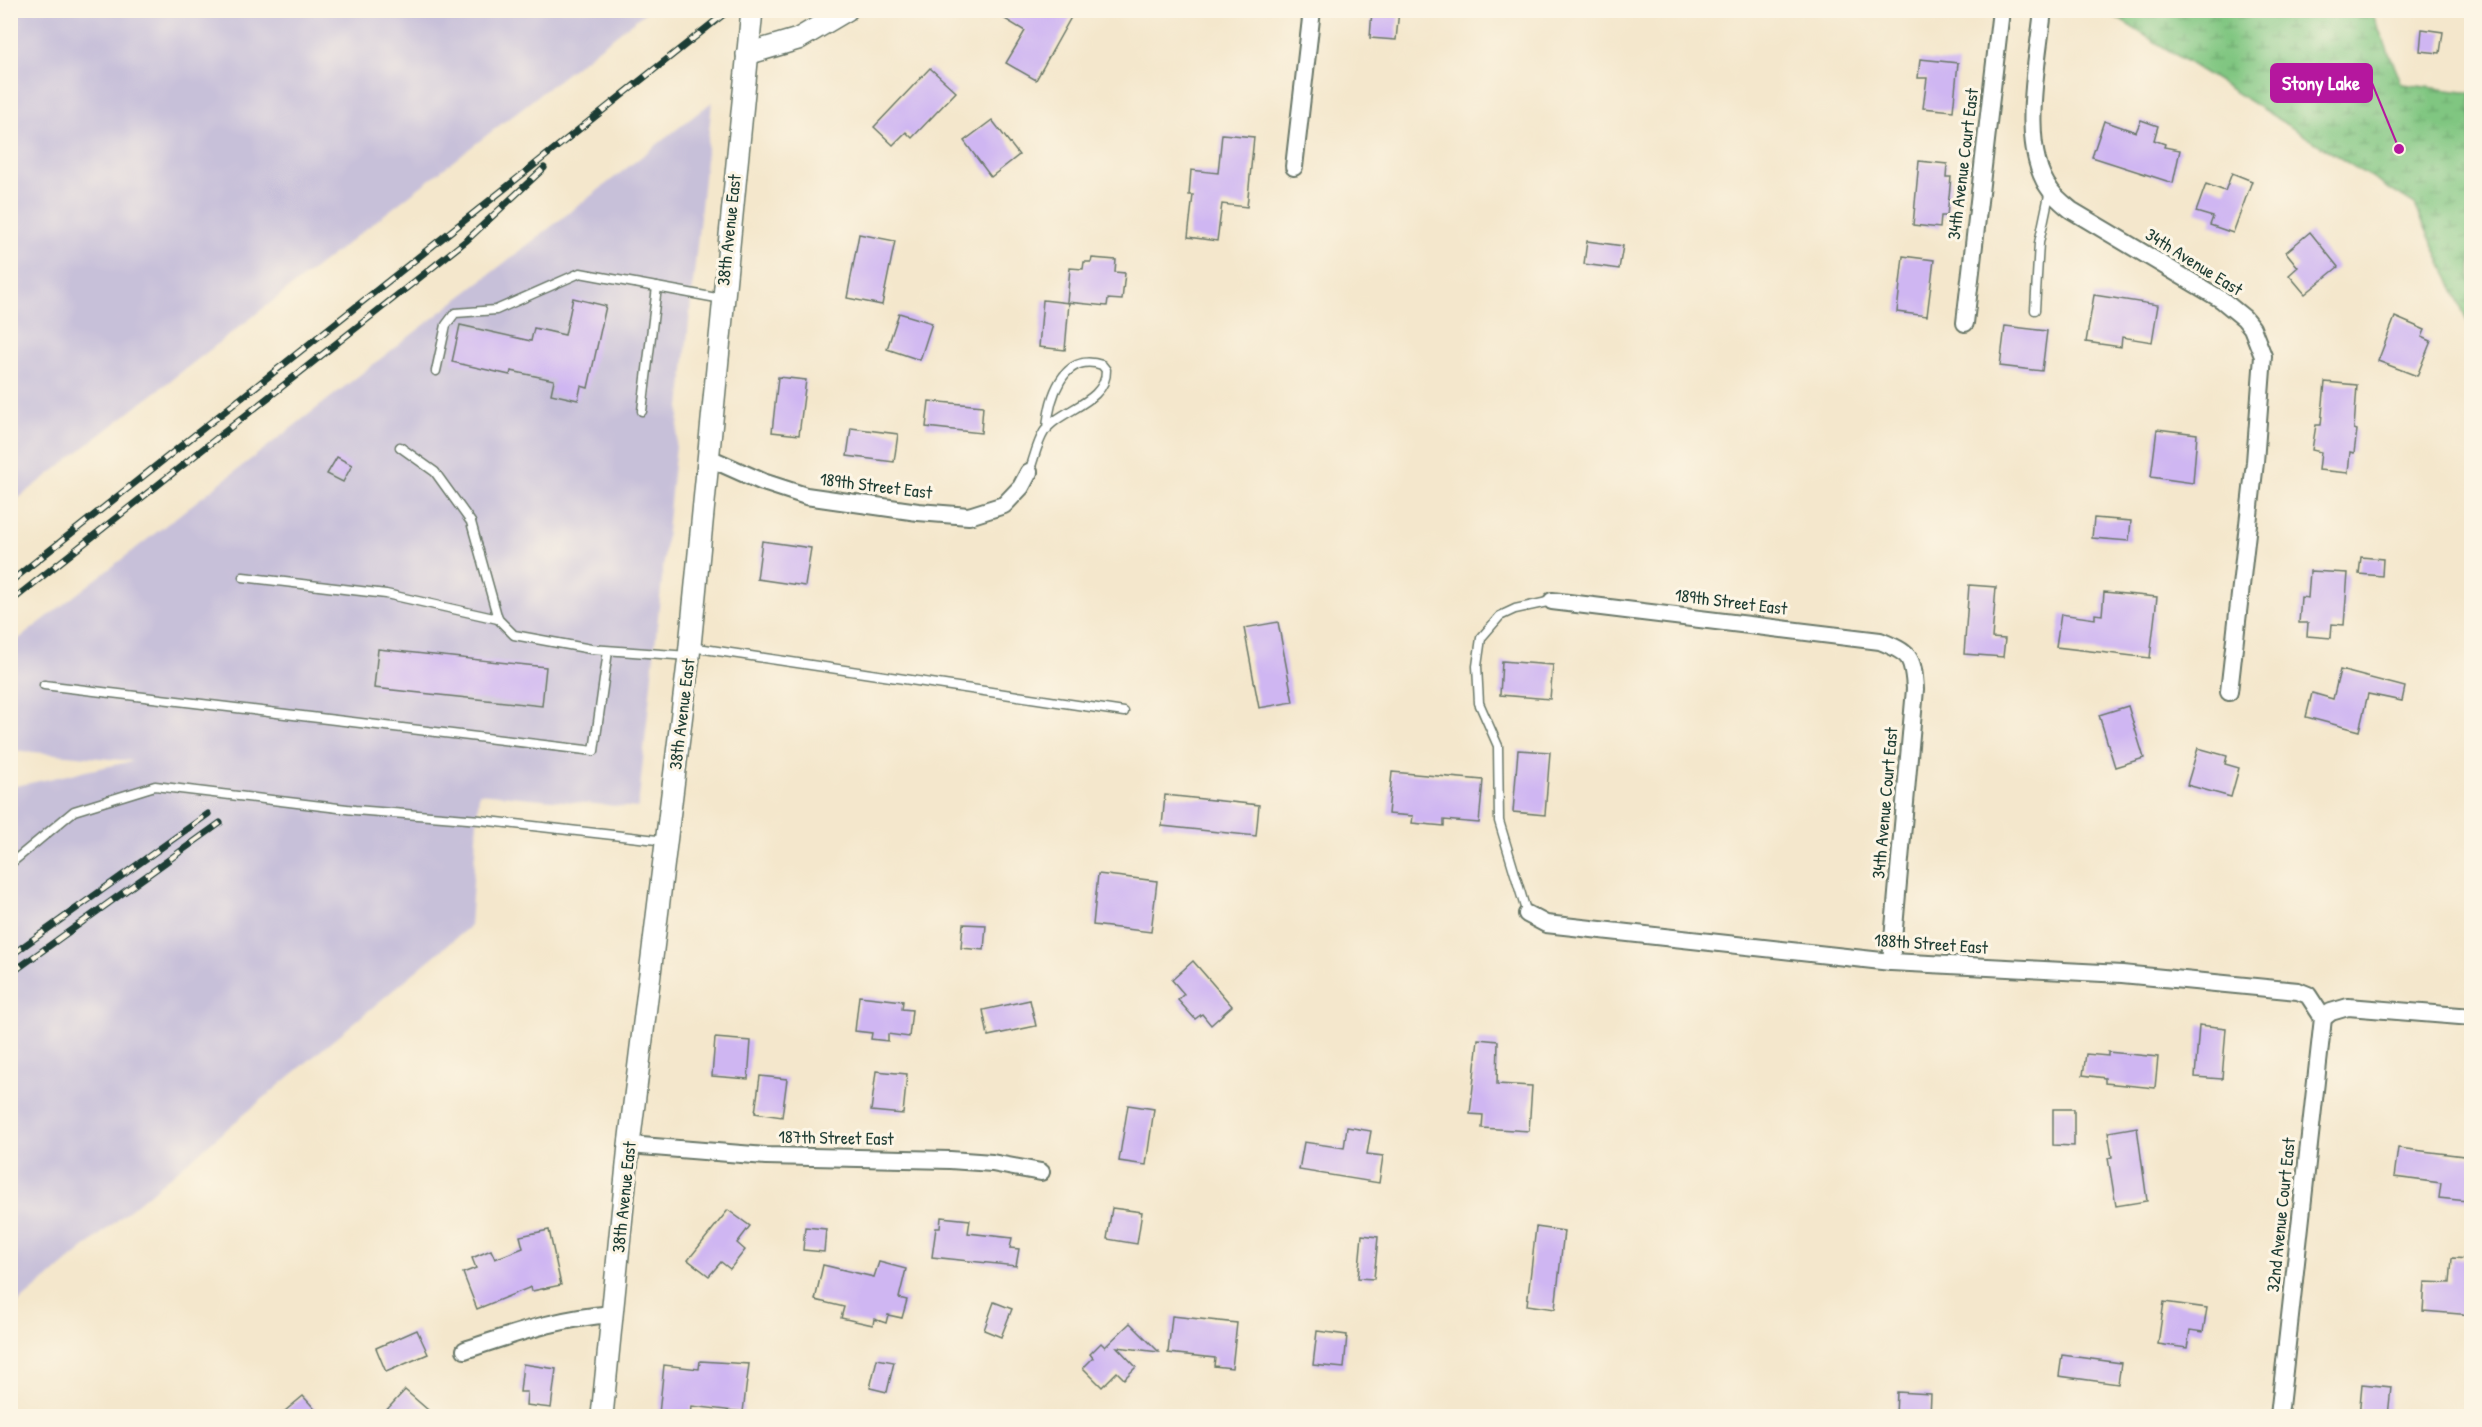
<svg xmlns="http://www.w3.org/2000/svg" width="2482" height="1427" viewBox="0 0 2482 1427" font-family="'Patrick Hand',sans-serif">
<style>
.industrial{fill:#c7c0d9}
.wetland{fill:url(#wetland-marsh);stroke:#50825a;stroke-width:1.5}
.building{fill:#cfb6f2}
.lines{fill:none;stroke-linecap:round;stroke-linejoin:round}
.service-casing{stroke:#6a7869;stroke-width:11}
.minor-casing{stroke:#6a7869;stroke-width:20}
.tertiary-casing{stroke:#6a7869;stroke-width:24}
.service{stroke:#fff;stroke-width:8}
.minor{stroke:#fff;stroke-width:16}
.tertiary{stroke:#fff;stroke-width:21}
.rail-casing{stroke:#1f3d34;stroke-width:7}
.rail{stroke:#fcf5e5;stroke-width:4.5;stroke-dasharray:14;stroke-linecap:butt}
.labels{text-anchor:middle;stroke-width:6;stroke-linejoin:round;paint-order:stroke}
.street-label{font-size:18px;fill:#1f3d34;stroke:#fcf5e5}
.leader{fill:none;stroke:#b5179e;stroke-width:2}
.callout-dot{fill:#b5179e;stroke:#fcf5e5;stroke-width:2}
.callout{fill:#b5179e;stroke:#b5179e;stroke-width:2}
.callout-label{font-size:20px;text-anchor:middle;font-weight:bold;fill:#fff}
</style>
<defs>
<pattern id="wetland-marsh" width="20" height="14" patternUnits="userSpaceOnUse" patternTransform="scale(1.5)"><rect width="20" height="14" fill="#80c681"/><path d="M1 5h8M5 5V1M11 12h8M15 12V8" fill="none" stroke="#68a26a"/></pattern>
</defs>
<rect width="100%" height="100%" fill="#fcf5e5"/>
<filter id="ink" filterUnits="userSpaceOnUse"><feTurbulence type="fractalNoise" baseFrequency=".0167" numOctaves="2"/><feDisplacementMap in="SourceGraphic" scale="12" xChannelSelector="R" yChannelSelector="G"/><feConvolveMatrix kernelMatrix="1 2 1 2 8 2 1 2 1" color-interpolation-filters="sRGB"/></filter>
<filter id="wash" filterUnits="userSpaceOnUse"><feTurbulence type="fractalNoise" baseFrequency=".008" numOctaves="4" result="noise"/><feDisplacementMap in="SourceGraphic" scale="24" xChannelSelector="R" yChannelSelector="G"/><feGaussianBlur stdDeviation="1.35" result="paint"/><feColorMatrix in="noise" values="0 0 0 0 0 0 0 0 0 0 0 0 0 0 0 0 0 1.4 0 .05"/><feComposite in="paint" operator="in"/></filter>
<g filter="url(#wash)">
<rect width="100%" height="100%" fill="#f4e7cc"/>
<g class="industrial">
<path d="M11 10H647V11L11 504Z"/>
<path d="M712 102 638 808 479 793 470 926 11 1309V787L133 761 11 750V645Z"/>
</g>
<path class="wetland" d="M2106 11H2371L2402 84 2471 93V329L2415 205Z"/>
<g id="blocks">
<g class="building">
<path d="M990 10H1075L1036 80 1006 63 1025 31Z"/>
<path d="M1372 10H1399L1396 40 1370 38Z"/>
<path d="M2422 29 2443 32 2440 53 2420 51Z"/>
<path d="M1920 59 1958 63 1953 111 1923 108 1927 78H1918Z"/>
<path d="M930 68 956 92 912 138 906 132 893 145 874 127Z"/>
<path d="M992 120 1019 155 991 177 964 141Z"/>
<path d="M2141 120 2158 126 2154 140 2165 144 2164 147 2180 150 2173 183 2092 157 2104 121 2136 132Z"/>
<path d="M1222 134 1254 137 1247 207 1222 204 1217 241 1188 237 1193 195H1189L1191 170 1218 173Z"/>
<path d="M1919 161 1947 164 1946 177H1951L1947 216H1941L1940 228 1913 225Z"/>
<path d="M2232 173 2252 181 2233 233 2210 225 2213 217 2196 212 2206 184 2225 191Z"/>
<path d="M2310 232 2338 267 2305 294 2289 275 2298 267 2286 252Z"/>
<path d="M859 234 895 241 882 305 847 298Z"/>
<path d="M1587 241 1623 246 1619 269 1584 264Z"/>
<path d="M1903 256 1934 260 1927 316 1897 312Z"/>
<path d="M1092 258 1116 260 1115 272 1125 273 1122 300 1108 299 1107 306 1067 302 1070 268 1083 269 1084 262H1091Z"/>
<path d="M2094 295 2158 305 2152 342 2122 337 2121 347 2086 342Z"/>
<path d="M573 298 606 306 588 388 581 386 578 400 551 394 554 380 511 371 510 375 452 362 460 325 531 341 534 328 565 335Z"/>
<path d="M1043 300 1069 303 1065 350 1039 347Z"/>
<path d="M899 313 932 323 920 360 887 349Z"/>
<path d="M2395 317 2425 330 2422 337 2431 341 2417 376 2378 361Z"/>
<path d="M2005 326 2047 331 2042 371 2000 366Z"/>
<path d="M778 377 806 380 799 435 772 432Z"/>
<path d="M2325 382 2357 385 2354 429 2357 430 2354 453 2350 452 2348 473 2319 470 2321 452 2312 450 2316 425H2321Z"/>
<path d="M929 401 983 406 981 433 926 427Z"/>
<path d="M851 428 898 434 894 462 847 456Z"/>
<path d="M2157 429 2197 434 2193 483 2151 477Z"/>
<path d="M337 457 352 465 343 482 327 474Z"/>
<path d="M2094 518 2131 521 2129 541 2092 538Z"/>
<path d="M762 541 811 548 805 586 757 579Z"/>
<path d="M2361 557 2383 559 2382 576 2359 574Z"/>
<path d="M2310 571 2348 573 2344 625 2332 624 2331 638 2307 636 2308 623H2299L2301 597 2308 598Z"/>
<path d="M1969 585 1996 587 1992 638 2005 639 2003 657 1964 654Z"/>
<path d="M2104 592 2157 597 2150 658 2056 647 2061 614 2095 619V614L2102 615Z"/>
<path d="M1278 622 1293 702 1259 708 1244 628Z"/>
<path d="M378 649 546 667 542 706 374 688Z"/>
<path d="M1502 661 1553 665 1550 699 1500 695Z"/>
<path d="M2340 670 2405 687 2402 701 2368 694 2359 731 2306 717 2312 693 2333 699Z"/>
<path d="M2128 706 2144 758 2115 767 2099 715Z"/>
<path d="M2198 748 2227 756 2225 764 2239 768 2231 797 2187 785Z"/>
<path d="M1518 750 1550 752 1545 815 1513 812Z"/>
<path d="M1392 772 1483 780 1479 823 1444 820V826L1412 823 1413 816 1388 814Z"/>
<path d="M1165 795 1259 805 1256 836 1162 826Z"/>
<path d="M1098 874 1157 881 1151 932 1093 925Z"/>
<path d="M963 924 986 925 984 950 961 948Z"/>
<path d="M1193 961 1232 1006 1211 1025 1202 1014 1195 1019 1178 1000 1184 994 1172 980Z"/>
<path d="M859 996 903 1001 902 1009 912 1010 909 1037 888 1034V1041L871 1039 872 1033 855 1031Z"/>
<path d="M1030 1000 1036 1026 988 1036 983 1010Z"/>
<path d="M2199 1025 2226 1028 2222 1079 2195 1077Z"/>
<path d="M715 1038 751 1041 748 1079 712 1076Z"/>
<path d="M1478 1039 1498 1041 1497 1084 1532 1086 1529 1131 1482 1128 1483 1115 1470 1114Z"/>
<path d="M2108 1052 2158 1057 2155 1088 2105 1083V1078L2083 1075 2086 1054 2108 1056Z"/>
<path d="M876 1071 907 1074 903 1114 871 1111Z"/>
<path d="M760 1076 787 1079 782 1117 755 1113Z"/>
<path d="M1128 1105 1154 1109 1146 1165 1119 1161Z"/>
<path d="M2053 1109H2074V1146L2053 1145Z"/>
<path d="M1347 1127 1371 1131 1367 1154 1383 1156 1379 1183 1299 1170 1304 1142 1344 1148Z"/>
<path d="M2137 1127 2147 1201 2116 1206 2108 1158 2112 1157 2108 1132Z"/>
<path d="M2398 1148 2472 1157V1181H2470L2467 1201 2439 1198 2441 1183 2394 1177Z"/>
<path d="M1112 1208 1142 1212 1137 1244 1107 1239Z"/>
<path d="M728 1210 750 1226 737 1243 745 1250 730 1269 721 1262 709 1276 688 1260Z"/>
<path d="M941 1217 970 1220 968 1233 1012 1238 1010 1248 1019 1249 1016 1266 932 1257 936 1228H940Z"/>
<path d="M805 1227 826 1229 824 1252 803 1250Z"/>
<path d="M1536 1227 1564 1231 1555 1309 1527 1305Z"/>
<path d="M549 1230 561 1285 532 1291 531 1287 477 1309 463 1273 476 1268 472 1258 491 1250 495 1259 523 1248 520 1236Z"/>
<path d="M1362 1235 1378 1237 1374 1279 1358 1278Z"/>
<path d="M2452 1258 2472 1259V1315L2423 1311 2425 1282 2450 1283Z"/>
<path d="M879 1262 906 1269 899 1298 907 1300 902 1318 888 1315 886 1323 874 1319 873 1325 841 1318 844 1307 815 1300 823 1265 874 1277Z"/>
<path d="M994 1302 1012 1309 1001 1337 984 1330Z"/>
<path d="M2164 1302 2207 1308 2203 1332 2190 1330 2187 1348 2158 1344Z"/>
<path d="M1172 1316 1237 1323 1232 1368 1214 1366 1215 1358 1168 1353Z"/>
<path d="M1130 1323 1159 1352 1117 1347 1136 1367 1124 1379 1117 1372 1102 1387 1083 1368 1093 1358 1090 1354 1101 1343 1105 1347Z"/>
<path d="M417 1330 428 1354 386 1372 376 1348Z"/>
<path d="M1317 1331 1347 1335 1344 1368 1313 1365Z"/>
<path d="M2062 1355 2121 1363 2118 1384 2059 1376Z"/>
<path d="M877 1359 894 1362 887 1392 870 1388Z"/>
<path d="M700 1361 749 1364 743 1412 692 1406 691 1416 659 1414 664 1365 699 1369Z"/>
<path d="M523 1364 556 1369 551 1408 526 1405 527 1392H520Z"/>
<path d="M2362 1384 2391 1387 2388 1416H2359Z"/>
<path d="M405 1390 435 1416H381Z"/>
<path d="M1897 1392 1931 1394 1930 1416H1896Z"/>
<path d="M303 1396 321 1416H279Z"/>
</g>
</g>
</g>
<g filter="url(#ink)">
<use href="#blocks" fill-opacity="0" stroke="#6a7869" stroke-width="1.5"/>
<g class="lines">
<g class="service-casing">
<g id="service">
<path d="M2035 310 2039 243 2050 190"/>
<path d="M436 371 446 325 455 313 496 310 580 273 722 299"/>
<path d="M642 411 657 287"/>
<path d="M400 447 435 472 471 522 498 619 514 635 591 649 689 656"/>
<path d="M1029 472C1034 459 1037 443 1044 432 1059 409 1107 403 1106 370L1102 365C1062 351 1049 400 1047 429"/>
<path d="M243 577 386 594 498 619"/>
<path d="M691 647 1124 712"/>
<path d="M44 685 594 751 608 651"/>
<path d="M10 864 74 811 155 786 355 810 480 820 666 841"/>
<path d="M1527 914 1499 821 1498 746 1479 703 1477 666 1481 638 1500 616 1515 609 1552 601"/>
</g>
</g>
<g class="minor-casing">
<g id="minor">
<path d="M2043 10C2038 60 2018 149 2051 191 2056 198 2064 204 2071 210L2222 300 2244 318 2252 328 2263 356 2255 462 2229 692"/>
<path d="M1294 167 1312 10"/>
<path d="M1965 323 2001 10"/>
<path d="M707 457 763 482 806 496 918 512 969 516 1004 505 1021 487 1029 472"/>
<path d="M1552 601 1880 641C1910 653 1913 656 1915 689L1891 962"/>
<path d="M1527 914 1546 924 1891 962 2122 974 2298 991 2308 995 2323 1018"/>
<path d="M2323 1018 2331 1012 2348 1007 2472 1017"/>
<path d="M629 1145 766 1156 950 1160 992 1163 1041 1172"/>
<path d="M465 1350C517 1333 558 1318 613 1314"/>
<path d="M2279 1416 2323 1018"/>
</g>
</g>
<g class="tertiary-casing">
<g id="tertiary">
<path d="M747 54 798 39 847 10"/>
<path d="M602 1416 629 1145 689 656 752 10"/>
</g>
</g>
<use href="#service" class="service"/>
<use href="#minor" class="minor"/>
<use href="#tertiary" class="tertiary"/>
<g class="rail-casing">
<g id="rail">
<path d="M10 582 729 10"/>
<path d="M10 602 467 240 544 168"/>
<path d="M10 956 208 814"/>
<path d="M10 974 220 823"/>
</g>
</g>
<use href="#rail" class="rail"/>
</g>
</g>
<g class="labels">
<g class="street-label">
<text transform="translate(1963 164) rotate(-83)" y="6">34th Avenue Court East</text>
<text transform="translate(729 230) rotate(-84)" y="6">38th Avenue East</text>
<text transform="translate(2194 262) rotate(32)" y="6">34th Avenue East</text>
<text transform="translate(876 486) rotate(7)" y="6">189th Street East</text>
<text transform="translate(1731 602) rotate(7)" y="6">189th Street East</text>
<text transform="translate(682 714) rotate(-83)" y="6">38th Avenue East</text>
<text transform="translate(1885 803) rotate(-85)" y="6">34th Avenue Court East</text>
<text transform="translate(1931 944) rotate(4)" y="6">188th Street East</text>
<text transform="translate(836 1138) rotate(1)" y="6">187th Street East</text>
<text transform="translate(624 1197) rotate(-84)" y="6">38th Avenue East</text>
<text transform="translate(2281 1215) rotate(-84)" y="6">32nd Avenue Court East</text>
</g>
</g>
<path class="leader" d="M2399 149L2372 83"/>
<circle class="callout-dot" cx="2399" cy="149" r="6"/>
<rect class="callout" x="2271" y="64" width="101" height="38" rx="6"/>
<g class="callout-label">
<text x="2321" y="90">Stony Lake</text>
</g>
<rect width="2482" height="1427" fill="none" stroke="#fcf5e5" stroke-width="36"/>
</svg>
